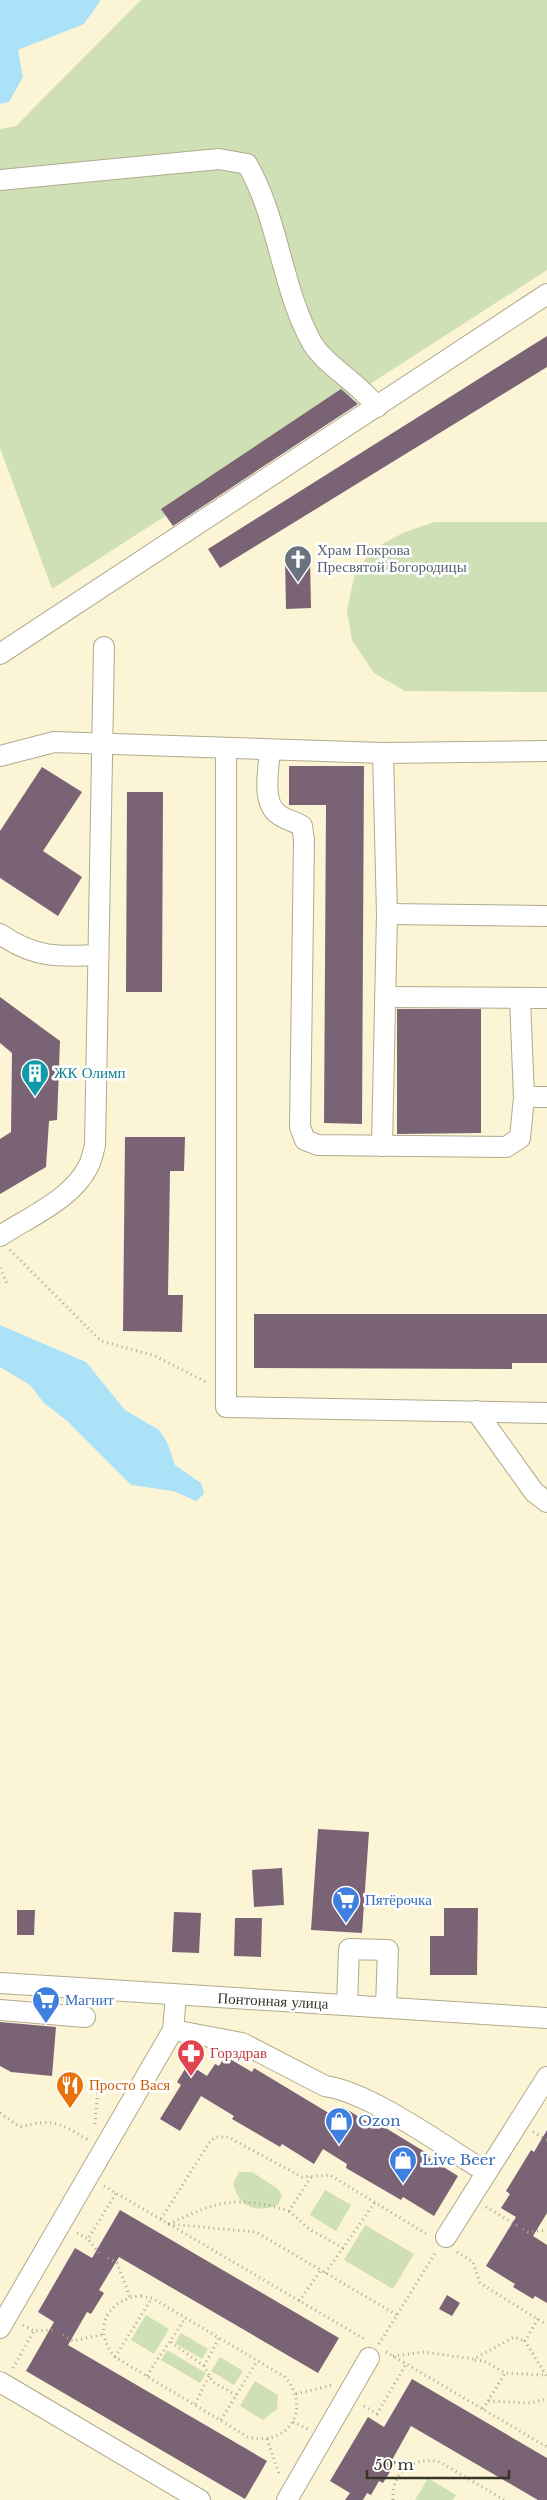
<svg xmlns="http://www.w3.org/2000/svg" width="547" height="2500" viewBox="0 0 547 2500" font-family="'Libre Baskerville',serif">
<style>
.green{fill:#cfdfb6}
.water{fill:#ace2f8}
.building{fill:#7b6376}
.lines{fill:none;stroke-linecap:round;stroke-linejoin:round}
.minor-casing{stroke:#b1aa8c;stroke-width:22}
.path{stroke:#aca78f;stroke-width:3;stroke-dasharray:1 4;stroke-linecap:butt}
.minor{stroke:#fff;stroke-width:20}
.labels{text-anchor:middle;stroke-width:5;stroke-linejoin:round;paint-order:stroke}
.worship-label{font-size:15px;fill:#5b616d;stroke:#fff;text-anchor:start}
.culture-label{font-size:15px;fill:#0d838f;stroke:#fff;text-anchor:start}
.shop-label{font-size:15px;fill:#366cbe;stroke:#fff;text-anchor:start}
.street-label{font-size:15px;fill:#373428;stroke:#fff}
.health-label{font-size:15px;fill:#be3a42;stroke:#fff;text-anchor:start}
.food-label{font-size:15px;fill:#c56008;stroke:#fff;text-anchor:start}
</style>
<rect width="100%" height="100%" fill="#fcf5d5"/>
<g class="green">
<path d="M141 0H547V270L52 589 0 448V129L16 126Z"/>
<path d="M435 522H547V692L405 691 374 673 352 640 347 611 355 573 368 556 382 544 405 532Z"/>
<path d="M239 2172H252L278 2189 282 2195 278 2205C255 2213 240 2208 233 2184Z"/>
<path d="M325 2190 351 2205 336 2231 310 2215Z"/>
<path d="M365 2225 414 2254 393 2289 344 2260Z"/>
<path d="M146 2315 169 2329 154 2354 131 2340Z"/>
<path d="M181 2333 208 2349 202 2359 175 2343Z"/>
<path d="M167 2350 206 2373 200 2383 161 2360Z"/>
<path d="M220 2357 243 2371 234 2385 211 2371Z"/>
<path d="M255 2381 278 2395 277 2409 263 2420 240 2406Z"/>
<path d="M428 2478 456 2495 453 2500H415Z"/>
</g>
<g class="water">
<path d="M0 0H101L84 24 18 50 23 77 9 102 0 104Z"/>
<path d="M0 1325 86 1362 125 1410 159 1430 167 1442 175 1465 201 1483 204 1494 196 1501 173 1491 131 1485 66 1420 44 1403 30 1385 0 1367Z"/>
</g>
<g class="building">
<path d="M547 336V367L220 568 208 549Z"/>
<path d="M341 389 358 404 173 526 161 509Z"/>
<path d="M285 559H310L311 608 286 609Z"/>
<path d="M289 766H364L362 1124 324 1123 326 805H289Z"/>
<path d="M42 767 82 792 43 851 82 877 58 916 0 878V831Z"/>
<path d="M127 792H163L162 992H126Z"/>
<path d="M0 997 60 1041 57 1120 49 1121 46 1167 0 1194V1139L11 1132 12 1053 0 1043Z"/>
<path d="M397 1009H481V1133L397 1134Z"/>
<path d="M125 1137H185L184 1171H170L169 1236 168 1295H183L182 1332 123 1331Z"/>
<path d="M254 1314H547V1363H512V1369L254 1368Z"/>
<path d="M318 1829 369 1832 362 1933 311 1930Z"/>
<path d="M282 1868 284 1905 254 1907 252 1870Z"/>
<path d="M444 1908H478L477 1975H430V1936H444Z"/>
<path d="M17 1910H35L34 1935H17Z"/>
<path d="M174 1912 201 1913 199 1953 172 1952Z"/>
<path d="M235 1918H262L261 1957 234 1956Z"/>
<path d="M0 2022 56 2027 52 2076 11 2072 0 2066Z"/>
<path d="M225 2056 252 2072 254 2068 337 2118 343 2107 369 2123 371 2119 430 2155 429 2158 458 2176 434 2216 403 2197 401 2200 346 2168 347 2164 323 2149 314 2164 282 2144 280 2147 232 2119 234 2116 201 2096 180 2131 160 2119 181 2085 177 2082 188 2064 207 2076 215 2064 219 2066Z"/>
<path d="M547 2130V2213L533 2236 547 2245V2303L535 2296 533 2299 513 2287 515 2284 486 2266 516 2217 501 2208 510 2194 506 2191 531 2150 534 2152Z"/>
<path d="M120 2210 339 2338 318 2373 119 2257 99 2290 104 2293 91 2314 87 2312 68 2345 267 2461 245 2499 26 2371 54 2322 38 2312 75 2248 92 2258Z"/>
<path d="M447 2295 460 2303 452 2316 439 2309Z"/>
<path d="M412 2379 547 2458V2500H538L411 2426 392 2460 396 2462 383 2483 379 2481 371 2495 367 2493 363 2500H345L350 2493 330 2481 368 2417 384 2427Z"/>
</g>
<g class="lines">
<g class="minor-casing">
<g id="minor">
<path d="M0 180 219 159 247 164C279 219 281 287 312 343 325 365 360 384 377 407"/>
<path d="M0 654 547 294"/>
<path d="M226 749V1407L547 1413"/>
<path d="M270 750C269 767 261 802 278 814 283 819 294 821 302 826L304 840 300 1127 305 1140 318 1145 506 1147 520 1138 524 1097 520 999"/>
<path d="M0 756 54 742 383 753 547 751"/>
<path d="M387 914 547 916"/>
<path d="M0 934C34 958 59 957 98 955"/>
<path d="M385 997 547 998"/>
<path d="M524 1097H547"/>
<path d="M382 1146 387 914 383 753"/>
<path d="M0 1236C29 1217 72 1199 88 1167 92 1160 93 1152 95 1145L104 647"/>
<path d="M476 1411 534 1492 547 1502"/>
<path d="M0 1983 547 2018"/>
<path d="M347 2005 349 1949 388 1950 386 2007"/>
<path d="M0 2010 85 2017"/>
<path d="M173 2030 242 2043 325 2086C370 2092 445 2147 486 2172"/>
<path d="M446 2237 547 2077"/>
<path d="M0 2328 173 2030 176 1995"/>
<path d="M0 2382 200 2500"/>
<path d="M287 2500 369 2358"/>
</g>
</g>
<g class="path">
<path d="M10 1250 101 1341 155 1356 208 1383"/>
<path d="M0 1268 8 1286"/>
<path d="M0 2113 20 2127C54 2118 60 2123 88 2140"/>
<path d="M95 2124 98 2090"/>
<path d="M533 2132 547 2140"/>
<path d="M311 2177 289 2211C236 2195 218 2201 169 2224L256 2232 397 2315"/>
<path d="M104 2186 366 2340"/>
<path d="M486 2207 518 2226"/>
<path d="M289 2211 309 2229 343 2248 375 2202"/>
<path d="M161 2219 209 2143 215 2137H228L302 2177 330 2175 428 2235"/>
<path d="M523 2229 528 2232 547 2230"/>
<path d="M77 2233 88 2239"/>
<path d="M457 2252 473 2262 480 2283 547 2325"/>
<path d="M99 2253 88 2239 116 2193"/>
<path d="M108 2258 117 2263 130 2297"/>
<path d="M325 2273 343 2248"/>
<path d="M141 2296 152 2298 285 2377C312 2409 289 2447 248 2437L115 2357C92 2330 106 2299 141 2296Z"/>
<path d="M299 2301 321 2270"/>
<path d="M538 2319 525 2341 547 2377"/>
<path d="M23 2325 34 2331"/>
<path d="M63 2335 73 2341 104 2334"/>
<path d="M171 2342 204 2366 213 2382 236 2395"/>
<path d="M379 2344 436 2252"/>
<path d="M386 2352 547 2447"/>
<path d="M393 2356 424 2352 474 2359 514 2337 525 2341"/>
<path d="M115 2357 152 2298"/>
<path d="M475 2360 484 2361 505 2373 544 2375"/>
<path d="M204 2366 219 2338"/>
<path d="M13 2368 34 2331 54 2330"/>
<path d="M147 2376C159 2355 173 2339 185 2318"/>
<path d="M296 2394 332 2385"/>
<path d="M488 2401 505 2373"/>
<path d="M195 2404 210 2374"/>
<path d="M364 2406 377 2414 406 2364"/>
<path d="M483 2409 488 2401 530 2403 547 2399"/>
<path d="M221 2420 257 2361"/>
<path d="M293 2422 308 2429"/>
<path d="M267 2439 279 2474"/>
<path d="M393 2500C391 2471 414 2456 440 2462L504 2500"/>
</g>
<use href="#minor" class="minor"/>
</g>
<defs>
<g id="church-pin" transform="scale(1.4375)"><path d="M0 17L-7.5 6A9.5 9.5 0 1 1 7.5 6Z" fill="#6b7280" stroke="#fff"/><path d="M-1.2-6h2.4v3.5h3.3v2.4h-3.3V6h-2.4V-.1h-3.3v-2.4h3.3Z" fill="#fff"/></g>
<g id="building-pin" transform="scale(1.4375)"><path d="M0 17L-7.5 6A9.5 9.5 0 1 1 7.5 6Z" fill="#0f9aa8" stroke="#fff"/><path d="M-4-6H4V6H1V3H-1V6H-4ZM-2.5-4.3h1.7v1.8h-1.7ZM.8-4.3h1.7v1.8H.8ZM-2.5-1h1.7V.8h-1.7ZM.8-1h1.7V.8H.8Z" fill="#fff"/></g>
<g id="supermarket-pin" transform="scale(1.4375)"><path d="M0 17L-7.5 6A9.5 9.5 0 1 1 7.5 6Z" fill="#3f7fe0" stroke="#fff"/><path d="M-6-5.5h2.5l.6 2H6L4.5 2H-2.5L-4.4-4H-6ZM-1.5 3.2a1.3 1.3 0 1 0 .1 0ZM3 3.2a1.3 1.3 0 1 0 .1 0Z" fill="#fff"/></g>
<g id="pharmacy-pin" transform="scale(1.4375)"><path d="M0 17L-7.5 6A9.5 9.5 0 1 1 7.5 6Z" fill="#e0444e" stroke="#fff"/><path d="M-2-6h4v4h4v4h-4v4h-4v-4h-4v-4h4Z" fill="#fff"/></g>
<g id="restaurant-pin" transform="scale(1.4375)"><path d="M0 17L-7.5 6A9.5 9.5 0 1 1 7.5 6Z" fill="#e8710a" stroke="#fff"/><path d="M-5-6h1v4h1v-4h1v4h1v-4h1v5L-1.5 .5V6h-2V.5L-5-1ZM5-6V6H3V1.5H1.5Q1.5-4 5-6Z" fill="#fff"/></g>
<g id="shop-pin" transform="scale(1.4375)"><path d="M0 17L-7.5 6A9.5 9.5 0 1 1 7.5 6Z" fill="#3f7fe0" stroke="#fff"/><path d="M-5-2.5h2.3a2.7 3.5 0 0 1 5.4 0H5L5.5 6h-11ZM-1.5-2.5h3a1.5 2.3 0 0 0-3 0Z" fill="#fff"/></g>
</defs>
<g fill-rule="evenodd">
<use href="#church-pin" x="298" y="559"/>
<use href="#building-pin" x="35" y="1073"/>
<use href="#supermarket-pin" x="346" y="1900"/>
<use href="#supermarket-pin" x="46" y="2000"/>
<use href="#pharmacy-pin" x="191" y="2053"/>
<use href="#restaurant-pin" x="70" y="2085"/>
<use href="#shop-pin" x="339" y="2121"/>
<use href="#shop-pin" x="403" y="2160"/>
</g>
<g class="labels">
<g class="worship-label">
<text x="317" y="555">Храм Покрова<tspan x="317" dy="17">Пресвятой Богородицы</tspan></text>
</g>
<g class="culture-label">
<text x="54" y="1078">ЖК Олимп</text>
</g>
<g class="shop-label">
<text x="365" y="1905">Пятёрочка</text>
<text x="65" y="2005">Магнит</text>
<text x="358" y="2126">Ozon</text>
<text x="422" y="2165">Live Beer</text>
</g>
<g class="street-label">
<text transform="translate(273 2001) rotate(3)" y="5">Понтонная улица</text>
</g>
<g class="health-label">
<text x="210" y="2058">Горздрав</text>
</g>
<g class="food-label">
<text x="89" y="2090">Просто Вася</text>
</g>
</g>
<path d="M367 2470v8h142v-8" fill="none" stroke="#373428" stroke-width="2.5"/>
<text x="374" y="2470" font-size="15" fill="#373428" stroke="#ffffff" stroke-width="4" paint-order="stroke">50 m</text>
</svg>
